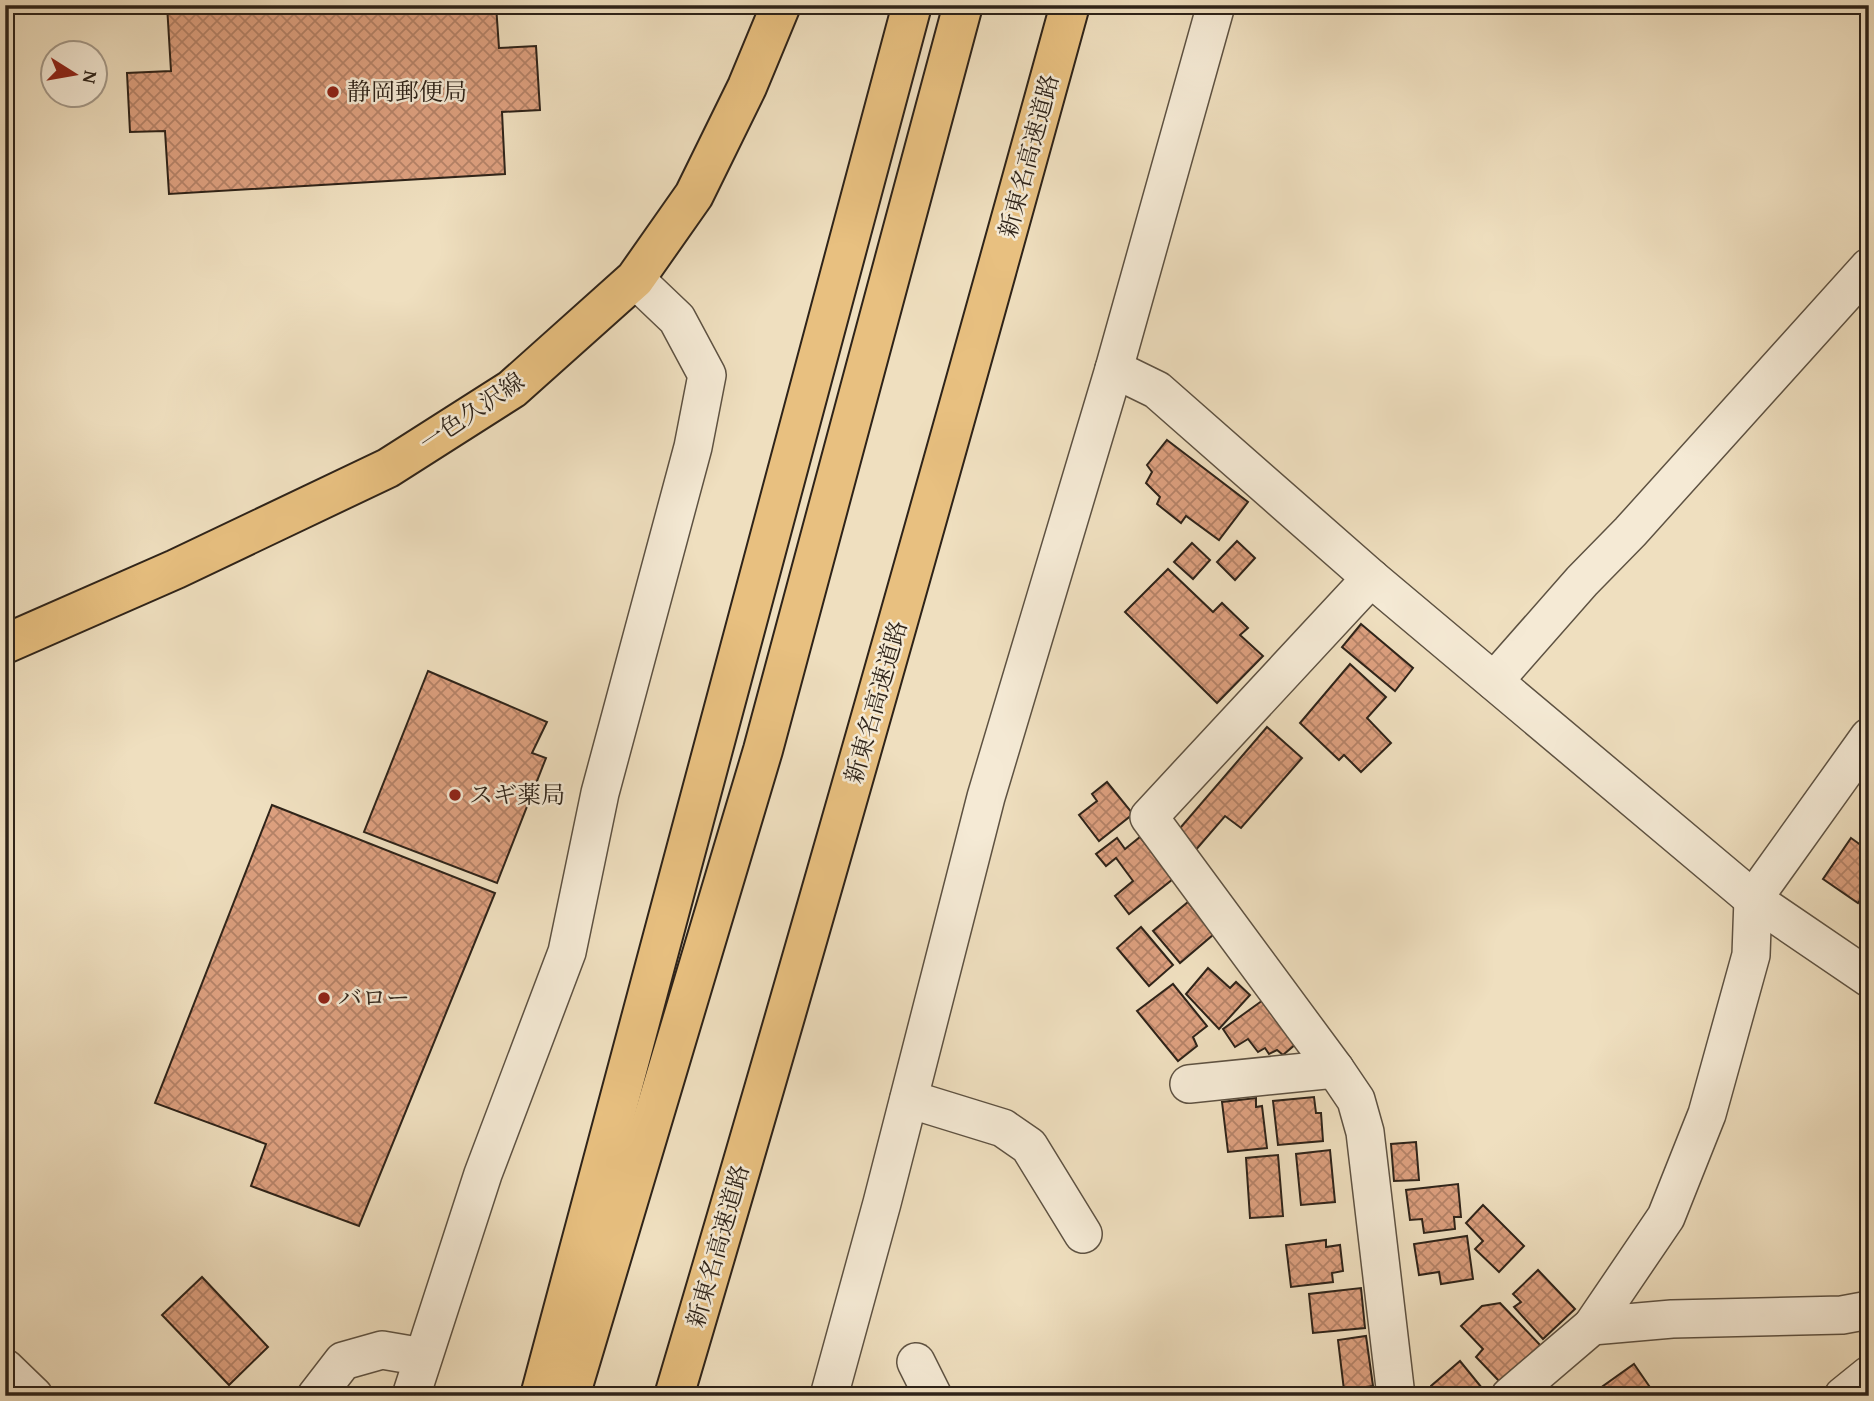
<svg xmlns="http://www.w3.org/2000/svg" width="1874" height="1401" viewBox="0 0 1874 1401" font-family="'Gentium Book Plus','Noto Serif JP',serif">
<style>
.building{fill:url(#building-cross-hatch);stroke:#2e2319;stroke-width:2}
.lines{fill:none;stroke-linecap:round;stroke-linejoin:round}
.minor-casing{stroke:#5e5242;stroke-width:40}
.major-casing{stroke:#2e2319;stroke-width:42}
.highway-casing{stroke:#2e2319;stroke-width:42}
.minor{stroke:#f5ead5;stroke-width:37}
.major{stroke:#e8c080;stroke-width:38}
.highway{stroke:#e8c080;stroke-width:38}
.poi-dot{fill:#8f2418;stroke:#f5ead5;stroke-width:2.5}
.labels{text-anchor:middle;stroke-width:5;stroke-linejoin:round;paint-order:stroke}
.poi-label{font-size:24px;fill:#2e2319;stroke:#f5ead5;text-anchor:start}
.street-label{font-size:24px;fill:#2e2319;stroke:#f5ead5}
</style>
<defs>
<pattern id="building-cross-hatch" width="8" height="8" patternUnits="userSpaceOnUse" patternTransform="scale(1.75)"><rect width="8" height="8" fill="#dda07f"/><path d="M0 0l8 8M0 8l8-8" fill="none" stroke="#b48267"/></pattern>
</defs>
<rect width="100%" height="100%" fill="#efdfbf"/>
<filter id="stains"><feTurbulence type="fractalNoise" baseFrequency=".00286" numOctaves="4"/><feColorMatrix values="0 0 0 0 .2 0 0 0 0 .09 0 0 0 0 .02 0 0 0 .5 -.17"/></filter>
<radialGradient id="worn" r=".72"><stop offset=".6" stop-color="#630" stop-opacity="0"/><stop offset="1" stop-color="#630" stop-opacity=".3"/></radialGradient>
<g class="building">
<path d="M167 5H496L499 48 536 46 540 110 502 112 505 174 169 194 165 131 130 132 127 73 171 71Z"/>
<path d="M1167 440 1248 502 1219 540 1186 516 1181 523 1157 504 1160 497 1146 483 1152 472 1147 465Z"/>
<path d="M1237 541 1255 558 1235 580 1217 562Z"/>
<path d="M1192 543 1210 560 1193 579 1174 562Z"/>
<path d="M1168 569 1213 612 1222 603 1248 628 1240 635 1263 656 1217 703 1125 612Z"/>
<path d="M1361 624 1413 668 1395 691 1342 647Z"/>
<path d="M1350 664 1386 697 1367 718 1391 743 1361 772 1344 755 1339 760 1300 723Z"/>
<path d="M428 671 547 722 532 753 546 758 497 883 364 832Z"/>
<path d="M1267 727 1302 758 1241 828 1225 816 1194 852 1175 834Z"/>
<path d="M1107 782 1133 814 1099 841 1079 815 1097 801 1092 794Z"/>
<path d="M272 805 495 893 359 1226 251 1186 266 1144 155 1103Z"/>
<path d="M1140 837 1173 879 1129 914 1115 896 1133 881 1116 858 1106 866 1096 854 1117 838 1125 849Z"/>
<path d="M1851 838 1869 851V887L1858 903 1823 879Z"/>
<path d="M1188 902 1214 934 1180 963 1153 931Z"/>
<path d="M1141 927 1173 965 1149 986 1117 948Z"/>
<path d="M1208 968 1230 988 1236 982 1250 995 1219 1029 1186 994Z"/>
<path d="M1173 984 1207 1026 1193 1037 1197 1046 1178 1061 1137 1011Z"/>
<path d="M1263 1000 1297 1043 1283 1055 1277 1050 1269 1054 1265 1048 1258 1052 1248 1039 1235 1047 1223 1029Z"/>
<path d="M1314 1097 1316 1113H1321L1323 1141 1278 1145 1273 1101Z"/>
<path d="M1256 1098V1107L1262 1106 1267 1148 1228 1152 1222 1102Z"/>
<path d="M1416 1142 1419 1180 1394 1181 1391 1144Z"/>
<path d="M1330 1150 1335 1202 1301 1205 1296 1154Z"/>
<path d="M1278 1155 1283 1216 1250 1218 1246 1158Z"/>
<path d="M1458 1184 1461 1217H1454L1455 1229 1424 1233 1422 1219 1410 1220 1406 1190Z"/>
<path d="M1483 1205 1524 1246 1499 1272 1475 1249 1483 1241 1466 1223Z"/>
<path d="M1467 1236 1473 1279 1441 1284 1439 1272 1419 1275 1414 1244Z"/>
<path d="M1326 1240V1247L1340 1245 1343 1271 1332 1273 1333 1282 1291 1287 1286 1245Z"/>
<path d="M1538 1270 1575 1309 1543 1339 1514 1307 1521 1302 1513 1294Z"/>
<path d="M202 1277 268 1347 229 1385 162 1315Z"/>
<path d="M1361 1288 1365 1328 1313 1333 1309 1294Z"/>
<path d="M1500 1303 1541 1346 1501 1383 1476 1357 1483 1349 1461 1326 1482 1306Z"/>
<path d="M1366 1336 1373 1386 1344 1390 1338 1340Z"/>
<path d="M1460 1361 1486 1393 1483 1396H1433L1431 1386Z"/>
<path d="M1634 1364 1656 1396H1589Z"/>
</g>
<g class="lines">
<g class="minor-casing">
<g id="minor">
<path d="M1114 369 1157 390 1371 578 1753 899 1869 978"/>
<path d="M1494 681 1582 581 1630 532 1869 267"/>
<path d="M1335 1069 1149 817 1371 578"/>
<path d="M1189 1084 1335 1069 1356 1100 1365 1132 1396 1396"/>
<path d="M909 1099 1003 1128 1029 1146 1083 1234"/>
<path d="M1592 1326 1666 1217 1707 1114 1751 955 1753 899 1869 737"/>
<path d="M916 1362 933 1396"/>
<path d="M5 1368 34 1396"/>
<path d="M316 1396 343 1361 382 1350 423 1357"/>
<path d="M411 1396 483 1174 567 952 600 793 693 447 707 375 677 319 635 279"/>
<path d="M829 1396 882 1203 986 797 1114 369 1216 5"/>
<path d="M1510 1396 1592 1326 1672 1319 1842 1315 1869 1310"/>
<path d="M1843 1396 1869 1375"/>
</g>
</g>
<g class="major-casing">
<path id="major" d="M5 644 176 569 388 468 512 389 635 279 694 195 747 87 781 5"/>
</g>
<g class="highway-casing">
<g id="highway">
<path d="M540 1396 912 5"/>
<path d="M570 1396 763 750 963 5"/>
<path d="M674 1396C811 934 942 470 1070 5"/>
</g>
</g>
<use href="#minor" class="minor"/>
<use href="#major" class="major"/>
<use href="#highway" class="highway"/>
</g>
<g class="poi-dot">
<circle cx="333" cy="92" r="7"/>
<circle cx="455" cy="795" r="7"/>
<circle cx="324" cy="998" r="7"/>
</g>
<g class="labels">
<g class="poi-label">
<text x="347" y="100">静岡郵便局</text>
<text x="469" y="803">スギ薬局</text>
<text x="338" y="1006">バロー</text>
</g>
<g class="street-label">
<text transform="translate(1029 156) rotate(-75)" y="8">新東名高速道路</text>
<text transform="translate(472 412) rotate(-34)" y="8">一色久沢線</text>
<text transform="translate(876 702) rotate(-74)" y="8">新東名高速道路</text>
<text transform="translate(718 1246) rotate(-74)" y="8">新東名高速道路</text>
</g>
</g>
<rect width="1874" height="1401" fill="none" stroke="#efdfbf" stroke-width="28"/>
<rect x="7" y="7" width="1860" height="1387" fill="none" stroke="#2e2319" stroke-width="3.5"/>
<rect x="14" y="14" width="1846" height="1373" fill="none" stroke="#2e2319" stroke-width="2"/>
<g transform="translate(74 74) rotate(101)"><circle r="33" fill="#f5ead5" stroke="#a59a8a" stroke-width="2"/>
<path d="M0-5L12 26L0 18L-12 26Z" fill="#8f2418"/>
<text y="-10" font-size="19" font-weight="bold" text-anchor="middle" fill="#2e2319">N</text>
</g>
<rect width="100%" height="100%" filter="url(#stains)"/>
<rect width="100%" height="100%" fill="url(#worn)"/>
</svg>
